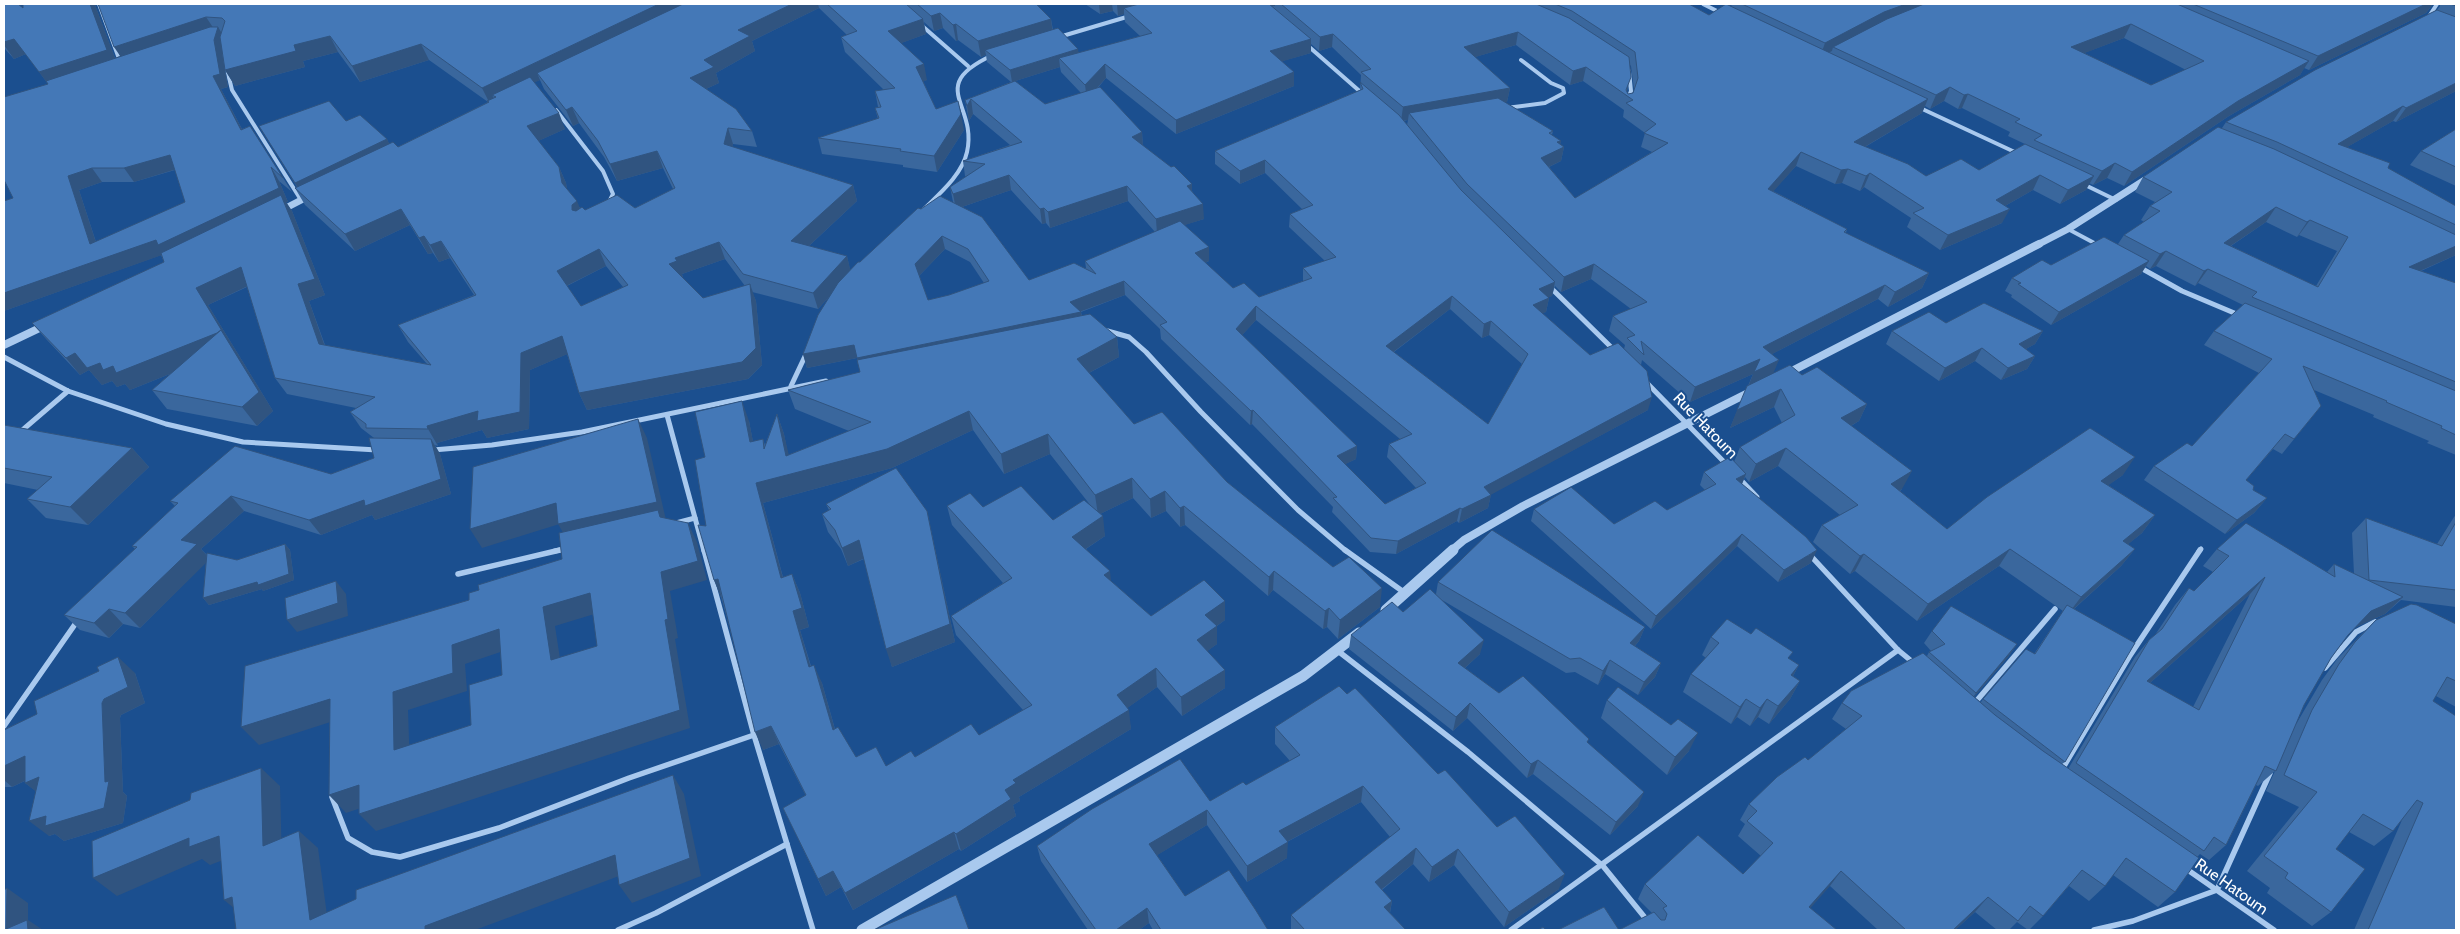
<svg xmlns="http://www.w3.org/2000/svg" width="2460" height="934" viewBox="0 0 2460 934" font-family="Cabin,sans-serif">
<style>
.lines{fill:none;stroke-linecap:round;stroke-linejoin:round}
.minor-far2{stroke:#a9c9ee;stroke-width:4}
.minor-far1{stroke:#a9c9ee;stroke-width:5}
.minor{stroke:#a9c9ee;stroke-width:5.5}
.tertiary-far2{stroke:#a9c9ee;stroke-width:7}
.tertiary-far1{stroke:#a9c9ee;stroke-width:8}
.tertiary{stroke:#a9c9ee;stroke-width:11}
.wall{fill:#3a679d;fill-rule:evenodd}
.shaded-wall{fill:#305480}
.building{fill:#4478b7;stroke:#305480;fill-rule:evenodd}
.labels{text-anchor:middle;stroke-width:4;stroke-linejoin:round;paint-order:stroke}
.street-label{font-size:16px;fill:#fff;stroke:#1b4f8f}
</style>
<rect width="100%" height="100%" fill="#1b4f8f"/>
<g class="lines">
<g class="minor-far2">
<path d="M99 4 121 64"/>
<path d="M1703 4 1721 13"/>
<path d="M2428 18 2437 4"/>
<path d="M920 24 968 66"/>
<path d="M1059 37 1130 16"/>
<path d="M1307 45 1364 95"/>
<path d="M227 69 232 90 301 200"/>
<path d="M1628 99 1631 91 1629 71"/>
<path d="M1918 107 2019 154"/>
<path d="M1506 108 1545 103 1564 93 1563 88 1551 83 1521 60"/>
<path d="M556 110 603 171 613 194 609 202"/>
<path d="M2083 184 2116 200"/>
<path d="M923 210C939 194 962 175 967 152 978 104 925 86 993 55"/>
<path d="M2068 229 2098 245"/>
</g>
<g class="minor-far1">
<path d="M2096 244 2098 245"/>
<path d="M2139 267 2182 291 2239 315"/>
<path d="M1549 286 1614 350"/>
<path d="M1104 330 1129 337 1146 352 1201 412 1298 510 1346 551"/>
<path d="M4 357 68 391 166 424 243 442 377 450"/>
<path d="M1645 381 1728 466"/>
<path d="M791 386 807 352"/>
<path d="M667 415 704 551"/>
<path d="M19 433 68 391"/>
<path d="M433 450 492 445 582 432 826 381"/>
<path d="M1739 478 1757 497"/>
<path d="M676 523 695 518"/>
<path d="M555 551 565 549"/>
<path d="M2199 551 2201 549"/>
</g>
<g class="minor">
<path d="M704 550 754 735 813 930"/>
<path d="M1345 550 1405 593"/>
<path d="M1810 555 1898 650 1915 664"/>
<path d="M458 574 560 550"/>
<path d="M1338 651 1468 752 1603 866 1655 930"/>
<path d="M2325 668 2356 632 2375 622"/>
<path d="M1973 705 2055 609"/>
<path d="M4 726 78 620"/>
<path d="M2061 771 2129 657 2200 550"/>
<path d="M332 797 348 838 372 852 400 857 499 828 629 778 754 735"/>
<path d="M2185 868 2274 930"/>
<path d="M618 930 656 913 787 844"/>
<path d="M1511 930 1898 650"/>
<path d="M2094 930 2133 921 2217 890 2270 773"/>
</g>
<g class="tertiary-far2">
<path d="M278 212 311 195"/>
<path d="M2037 245 2068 229 2148 178"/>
</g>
<g class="tertiary-far1">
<path d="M4 345 46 325"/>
<path d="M1786 374 2039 244"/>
<path d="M1451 551 1464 540 1523 506 1752 391"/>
</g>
<g class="tertiary">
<path d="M1386 610 1453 550"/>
<path d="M862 930 1303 676 1359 633"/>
</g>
</g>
<g class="wall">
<path d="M4 4 23 8 95 5 115 58 120 56 98 4H1036L1051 19 1053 30 1079 53 1140 36 1125 22 1124 14 1118 16 1113 11 1100 14 1085 4H1689L1709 15 1731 7 1732 4H2433L2426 13 2309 70 2304 68 2300 75 2229 116 2124 186 2107 178 2093 185 2089 183 2086 190 2060 204 2033 190 2005 206 2002 223 1940 250 1907 227 1911 218 1864 187 1860 191 1842 183 1835 184 1796 166 1773 191 1847 229 1846 233 1929 273 1922 288 1888 307 1878 299 1772 354 1773 373 1802 375 1867 404 1859 421 1851 426 1902 489 1900 491 1947 529 2123 475 2108 485 2155 515 2142 533 2128 544 2135 549 2121 566 2074 609 2065 762 2062 764 2068 769 2135 657 2149 640 2155 635 2175 605 2189 588 2194 591 2213 572 2203 566 2217 549 2327 572 2334 564 2354 574 2352 533 2366 518 2437 544 2454 517 2456 515V607L2401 600 2385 614 2356 627 2348 635 2331 658 2304 705 2295 726 2322 680 2338 658 2376 620 2456 624V707L2436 696 2433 701 2456 930H2354L2402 820 2393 831 2374 846 2349 832 2336 849 2331 912 2312 926 2267 893 2270 888 2247 871 2299 807 2266 791 2275 771 2258 786 2256 785 2226 845 2209 860 2200 854 2197 857 2175 892 2158 907 2113 875 2105 886 2089 901 2069 886 2043 916 2029 930H2028L2017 922 2009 930H1997L1975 912 1955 930H1878L1830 886 1619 930 1652 913 1638 899 1645 884 1743 874 1761 856 1738 836 1745 824 1740 820 1749 804 1808 760 1846 729 1832 719 1842 703 1927 656 1929 652 1931 651 1924 643 1932 631 2017 644 2008 657 1974 697 1981 702 1983 699 2034 654 2063 611 1999 566 1917 621 1855 571 1850 574 1813 542 1822 525 1840 515 1778 466 1749 482 1745 477 1742 484 1811 563 1778 582 1737 546 1651 629 1531 521 1534 509 1614 524 1667 510 1705 490 1700 485 1704 472 1734 462 1740 447 1782 423 1774 407 1730 428 1753 374 1690 402 1642 360 1641 365 1648 410 1491 494 1488 508 1459 523 1457 521 1396 554 1370 552 1332 512 1333 507 1252 424 1250 425 1161 339 1160 329 1125 295 1081 312 1082 316 1117 337 1119 357 1089 373 1134 424 1227 482 1380 607 1338 639 1327 627 1323 629 1273 590 1268 596 1185 525 1180 527 1166 511 1151 518 1133 498 1100 514 1105 536 1086 549 1111 581 1151 616 1225 620 1217 626V644L1207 651 1225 688 1182 716 1157 687 1127 708 1131 729 1019 797 1020 801 1013 805 1016 816 961 851 959 849 853 910 841 887 826 896 783 808 806 796 779 744 763 750 722 600 714 580 706 526 705 457 749 421 753 442 763 439 765 445 777 414 784 434 788 455 849 431 795 409 788 390 860 372 857 358 807 368 803 354 829 297 818 309 752 292 756 301 762 365 748 379 587 410 579 393 567 354 530 370 529 429 487 438 482 430 437 443 438 446 435 445 440 454 451 494 375 520 372 515 321 535 244 511 201 549 207 555 237 560 285 544 290 550 294 580 263 591 262 589 209 605 203 598 206 562 140 628 123 624 109 638 80 630 64 615 135 549 132 546 175 506 170 501 331 474 374 458V438L361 428 350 412 356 408 287 394 275 378 247 287 208 305 273 411 257 426 167 409 152 390 170 374 130 390 125 384 117 387 112 381 102 385 89 370 80 375 47 340 32 323 164 262 161 255 4 311V201L13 198 48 84 26 54 14 59 4 48ZM819 8 847 35 841 37 845 52 884 90 875 91 878 107 875 108 878 119 818 138 822 154 903 165V167L937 172 964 130 936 109 923 81 927 80 901 43 926 34 924 22 934 31 943 28 956 41 958 40 981 57 986 55 987 62 1011 82 965 100 969 121 973 114 1010 145 963 161 965 176H967L950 187 953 202 921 209 860 262 850 270 847 256 809 246 857 201 853 185 732 147 733 144 757 147 752 131 706 89 719 83 716 73 755 51 752 41ZM2124 38 2186 70 2151 85 2084 53ZM1311 44 1319 51 1332 47 1361 75 1360 90 1215 151V164L1240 184 1265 173 1302 209 1290 214 1289 227 1325 261 1303 268V281L1259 297 1233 288 1205 263 1209 261 1184 225 1204 219 1192 191V184L1143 146 1142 132 1097 89 1106 78 1176 134 1294 86 1282 61 1311 53ZM1516 45 1570 85 1583 81 1624 110 1623 117 1645 133 1641 147 1652 152 1575 198 1549 167 1561 161 1564 147 1560 144 1561 141 1552 135 1553 131 1504 102H1507L1510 88 1475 57ZM223 52 225 70 235 86 305 67 303 61 338 52 360 82 429 60 488 102 398 147 389 144 387 139 346 121 259 126 297 187 295 188 305 205 355 251 410 225 428 254 433 253 439 262 450 258 474 295 398 325 408 342 427 364 325 345 309 301 325 295 292 211 286 202H288L279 181 292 192 250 126 242 129 221 89 228 87ZM1630 65 1631 66 1634 89 1633 93 1628 94 1627 92ZM1060 67 1061 72 1081 93 1045 104 1015 81ZM540 80 544 89 573 126 579 123 604 157 617 181 663 168 673 189 635 208 585 210 580 208 567 190 566 183 559 167 538 141 565 129 534 82ZM1944 101 1958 109 1962 108 2010 132 2008 136 2025 144 1979 170 1926 176 1865 147 1922 113 1925 106 1930 109ZM1408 120 1407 125 1404 121ZM175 170 185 202 96 242 79 190 102 182H134ZM1011 190 1042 224 1046 223 1050 228 1128 201 1155 232 1085 261 1086 268 1029 280 962 207ZM945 249 970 262 984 283 949 295 928 300 919 276ZM725 259 745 286 703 298 683 278 682 274ZM606 266 623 287 581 306 567 286ZM1591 279 1631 309 1613 316 1609 331 1625 345 1624 349 1590 355 1542 313 1546 312 1549 298 1548 297 1552 296 1555 286 1561 292ZM1450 309 1482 338 1489 335 1522 364 1488 424 1394 352ZM1256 320 1400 439 1389 444 1387 457 1416 488 1385 504 1345 464 1356 459 1357 446 1242 335ZM973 430 1004 474 1050 454 1091 506 1053 520 983 507 947 506 952 525 1003 583 951 616 956 635 1023 710 979 735 886 766 856 757 835 729 822 683 811 666 800 630 809 627 800 593 792 574 783 577 763 503 892 468ZM2250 594 2193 707 2150 683Z"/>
<path d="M2440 4H2456V91L2396 122 2393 121 2347 147 2456 206V255L2421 271 2456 283V455L2427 443 2429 441 2373 417 2374 415 2314 390 2321 406 2282 454 2273 449 2246 480 2253 490 2267 498 2254 513 2225 534 2144 480 2154 466 2192 446 2259 373 2204 345 2214 331 2243 305 2198 283 2195 286 2156 266 2150 269 2146 266 2141 274 2051 325 2011 297 2012 295 2005 291 2012 278 2118 244 2124 235 2144 222 2141 220 2150 206 2155 202 2135 192 2143 177 2222 128 2226 122 2437 10 2440 6ZM2266 222 2297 237 2299 235 2337 251 2316 286 2231 246Z"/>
<path d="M2456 129V186L2410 165 2421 151Z"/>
<path d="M1946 323 2043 331 2035 344 2026 349 2035 356 2027 369 2001 380 1975 361 1939 381 1886 344 1892 331Z"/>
<path d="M4 425 132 448 149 467 88 525 46 518 27 499 38 490 4 483Z"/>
<path d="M826 504 931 530 955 642 892 667 864 559 848 566 841 549 828 532 822 514 829 510Z"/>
<path d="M1438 582 1645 627 1639 641 1635 646 1661 663 1655 677 1638 695 1605 674 1598 685 1575 672 1566 673 1442 600 1480 654 1465 668 1499 693 1588 743 1638 806 1610 835 1533 774 1527 778 1467 718 1453 731 1349 649 1351 635 1403 612 1436 594Z"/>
<path d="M1711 637 1790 659 1799 665 1793 676 1800 681 1790 699 1769 724 1758 717 1750 726 1737 717 1731 724 1683 692 1691 674 1706 658 1702 655Z"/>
<path d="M135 673 145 703 121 715 120 718 123 792 127 796 123 823 64 841 55 834 49 836 36 791 25 783V781L12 787H4V728L5 729Z"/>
<path d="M1347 694 1438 774 1497 827 1559 889 1504 927 1454 865 1429 882 1413 864 1382 890 1392 901 1390 913 1406 930H1291V915L1390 837 1361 802 1287 842V858L1247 882 1207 825 1157 855 1185 896 1268 930H1153L1149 923 1139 930H1088L1041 861 1037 846 1210 801 1246 785 1290 761 1275 744V727Z"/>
<path d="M1607 700 1689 751 1667 775 1601 718Z"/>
</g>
<g class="shaded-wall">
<path d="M90 4H97L95 5 118 66 51 88 39 72Z"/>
<path d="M659 4H696L537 73 540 80 497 100 496 97 492 95 495 101 490 104 482 88Z"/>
<path d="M792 4H818L819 8 752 41 755 51 716 73 719 83 695 94 690 78 704 60 738 30Z"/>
<path d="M1099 4H1112L1113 11 1100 14Z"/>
<path d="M1117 4H1160L1124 8V14L1118 16Z"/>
<path d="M1268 4H1275V6L1268 7Z"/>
<path d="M1906 4H1936L1833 47 1832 51 1820 57 1825 43 1884 12Z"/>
<path d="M2426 4H2433L2426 13 2309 70 2318 56Z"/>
<path d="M940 13 943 28 934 31 931 16Z"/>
<path d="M206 17 216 32 125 63 114 47Z"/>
<path d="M923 19 926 34 891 47 888 31Z"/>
<path d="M1051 19 1053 35 985 50 986 55 981 57 978 41Z"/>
<path d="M956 24 958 40 956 41 953 25Z"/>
<path d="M2131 24 2124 38 2064 61 2071 47Z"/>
<path d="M218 27 226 40 222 53 228 87 221 89 249 143 241 130 213 76 214 40Z"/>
<path d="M1518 32 1516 45 1462 61 1464 47Z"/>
<path d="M1333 34 1332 47 1319 51 1320 37Z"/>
<path d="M330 36 338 52 303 61 305 67 235 86 225 70 294 45Z"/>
<path d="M14 39 26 54 14 59 4 45V42Z"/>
<path d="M1311 39V53L1270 65V51Z"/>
<path d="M421 44 429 60 360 82 352 66Z"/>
<path d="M1078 49 1080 61 1059 58 1060 67 1012 82 1010 70Z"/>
<path d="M2309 61 2300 75 2229 116 2124 186 2132 172 2238 101Z"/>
<path d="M924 64 927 80 920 83 916 67Z"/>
<path d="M1105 64 1106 78 1087 99 1085 85Z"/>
<path d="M1586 67 1583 81 1570 85 1573 71Z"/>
<path d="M1294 72V86L1176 134V120Z"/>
<path d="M2456 83V91L2396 122 2406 108Z"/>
<path d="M1950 87 1944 101 1930 109 1936 95Z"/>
<path d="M1510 88 1507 102 1413 119 1409 113 1408 120 1401 121 1403 107Z"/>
<path d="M1968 94 1962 108 1958 109 1964 95Z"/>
<path d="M971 99 973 114 969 121 967 106Z"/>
<path d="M1928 99 1922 113 1849 156 1854 142Z"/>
<path d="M2403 106 2393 121 2328 158 2338 144Z"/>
<path d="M572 107 579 123 573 126 566 110Z"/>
<path d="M559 113 565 129 534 143 527 126Z"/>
<path d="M961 114 964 130 937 172 934 156Z"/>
<path d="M728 128 733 144 729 161 724 144Z"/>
<path d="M1142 132 1143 147 1132 137Z"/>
<path d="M387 139 393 151 302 195 295 183Z"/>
<path d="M1561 141 1559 149 1564 147 1561 161 1538 172 1541 158 1557 142Z"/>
<path d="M657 151 663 168 617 181 610 164Z"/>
<path d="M1801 152 1796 166 1763 203 1768 189Z"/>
<path d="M170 155 180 168 134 182 124 168Z"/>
<path d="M1265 160V173L1240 184V171Z"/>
<path d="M2115 163 2107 178 2093 185 2102 171Z"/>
<path d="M271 167 279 181 288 202H286L292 211 325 295 309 301 330 361 319 344 298 284 285 203 165 254 4 311V293Z"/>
<path d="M559 167 566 183 569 200 562 183Z"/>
<path d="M92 168 102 182 79 190 101 258 90 244 68 176Z"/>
<path d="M1848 169 1842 183 1835 184 1841 170Z"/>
<path d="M1870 173 1864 187 1860 191 1866 176Z"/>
<path d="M1009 175 1011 190 956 209 953 194Z"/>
<path d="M2040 175 2033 190 1989 215 1996 200Z"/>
<path d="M2094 176 2086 190 2060 204 2068 190Z"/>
<path d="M1192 184V199L1187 186Z"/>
<path d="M853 185 857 201 796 258 791 241Z"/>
<path d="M1127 186 1128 201 1050 228 1048 212Z"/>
<path d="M577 201 584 218 572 210V205Z"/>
<path d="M1203 204 1204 219 1157 234 1156 219Z"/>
<path d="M2276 207 2266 222 2214 257 2224 243Z"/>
<path d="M1044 208 1046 223 1042 224 1040 209Z"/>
<path d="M401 209 410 225 355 251 345 234Z"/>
<path d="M2010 209 2002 223 1940 250 1948 235Z"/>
<path d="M2310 220 2299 235 2297 237 2307 222Z"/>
<path d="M424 236 433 253 428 254 419 238Z"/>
<path d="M942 236 945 249 918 277 915 264Z"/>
<path d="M441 241 450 258 439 262 430 245Z"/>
<path d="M719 242 725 259 682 274 683 278 675 281 669 264 675 258Z"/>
<path d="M2456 246V255L2397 281 2409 267Z"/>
<path d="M1209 247V261L1195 267V253Z"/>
<path d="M599 249 606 266 564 287 557 271Z"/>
<path d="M2166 251 2156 266 2150 269 2160 254Z"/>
<path d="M847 256 851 273 818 309 813 293Z"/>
<path d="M2149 261 2141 274 2051 325 2059 312Z"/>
<path d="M1594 264 1591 279 1561 292 1564 277Z"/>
<path d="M241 267 252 284 208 305 273 411 257 426 242 407 232 349 130 390 125 384 117 387 112 381 102 385 89 370 80 375 66 358 196 288Z"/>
<path d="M2208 269 2198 283 2195 286 2204 271Z"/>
<path d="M1929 273 1922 288 1888 307 1895 292Z"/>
<path d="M1124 281 1125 295 1079 312H1081L1083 325 860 371 857 358 807 368 803 354 1070 302Z"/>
<path d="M1555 282 1552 296 1536 303 1539 289Z"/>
<path d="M750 284 756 301 762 365 748 379 587 410 579 393Z"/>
<path d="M1885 285 1878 299 1759 361 1779 360 1773 374 1748 387 1753 374 1690 402 1695 387 1763 347Z"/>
<path d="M1452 296 1450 309 1384 359 1386 346Z"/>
<path d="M1549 298 1546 312 1530 319 1533 305Z"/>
<path d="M1256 306V320L1236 342V329Z"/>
<path d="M1491 321 1489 335 1482 338 1484 324Z"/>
<path d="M2043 331 2035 344 2012 357 2019 344Z"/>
<path d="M562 336 570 353 530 370 529 429 487 438 482 430 437 443 438 446 428 429 427 426 521 353Z"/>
<path d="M1117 337 1119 357 1079 378 1077 359Z"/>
<path d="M1982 348 1975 361 1939 381 1945 368Z"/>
<path d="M2035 356 2027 369 2001 380 2008 368Z"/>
<path d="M1781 389 1774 407 1730 428 1737 410Z"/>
<path d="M1652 397 1648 410 1485 498 1491 495 1488 508 1459 523 1462 509 1484 487Z"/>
<path d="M742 401 749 421 757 462 750 442Z"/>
<path d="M1867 404 1859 421 1833 436 1841 418Z"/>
<path d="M1253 410 1252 424 1250 425 1251 411Z"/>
<path d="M969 411 973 430 892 468 763 503 788 597 781 578 756 483 777 414 784 434 793 473Z"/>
<path d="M638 419 647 438 666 520 569 543 558 524Z"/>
<path d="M1048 434 1050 454 1004 474 1001 454Z"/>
<path d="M431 439 440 454 451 494 375 520 372 515 321 535 309 520Z"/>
<path d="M1357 446 1356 459 1336 469 1337 456Z"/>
<path d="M132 448 149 467 88 525 70 507Z"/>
<path d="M1786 448 1778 466 1749 482 1756 464Z"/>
<path d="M2135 457 2123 475 2089 499 2101 481Z"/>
<path d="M1912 471 1902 489 1881 502 1891 484Z"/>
<path d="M1746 474 1741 486 1736 479Z"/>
<path d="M1132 478 1133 498 1098 515 1095 495Z"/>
<path d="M1165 491 1166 511 1151 518 1150 499Z"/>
<path d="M231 496 244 511 201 549 210 559 140 628 125 613 181 540Z"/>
<path d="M2267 498 2254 513 2225 534 2237 520Z"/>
<path d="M556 503 566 522 482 548 470 529Z"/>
<path d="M1184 506 1185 525 1180 527V508Z"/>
<path d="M1460 508 1457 521 1396 554 1398 541Z"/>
<path d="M927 511 931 530 955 642 892 667 886 649Z"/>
<path d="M2155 515 2142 533 2110 559 2123 541Z"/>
<path d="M1103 516 1105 536 1075 556 1072 537Z"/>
<path d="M688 523 697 542 707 580 670 591 678 638 675 639 690 728 376 831 359 814 665 620 661 572Z"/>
<path d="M1742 534 1737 546 1651 629 1656 616Z"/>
<path d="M859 540 865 558 848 566 842 548Z"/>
<path d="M285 544 290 550 294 580 263 591 262 589 209 605 203 598Z"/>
<path d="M2010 549 1999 566 1917 621 1928 604Z"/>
<path d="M2135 549 2121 566 2068 614 2081 597Z"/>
<path d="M1817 550 1811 563 1778 582 1784 570Z"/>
<path d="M1864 554 1855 571 1850 574 1860 556Z"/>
<path d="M1110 571 1112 590 1104 575Z"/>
<path d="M1274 571 1273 590 1268 596 1269 577Z"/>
<path d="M792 574 800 593 809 627 800 630 816 685 809 667 793 611Z"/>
<path d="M2265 577 2250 594 2133 698 2147 681Z"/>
<path d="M718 579 722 600 714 580Z"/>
<path d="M336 581 346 594 348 616 297 632 287 620Z"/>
<path d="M1382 588 1380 607 1338 639 1340 620Z"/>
<path d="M590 593 601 612 555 626 563 678 551 660 543 607Z"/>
<path d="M2403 597 2385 614 2354 628 2371 611Z"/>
<path d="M1225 601V620L1210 631 1217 626V644L1197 659V640L1205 615Z"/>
<path d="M1329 608 1327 627 1323 629 1325 611Z"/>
<path d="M109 609 123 624 109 638 94 623Z"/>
<path d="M1645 627 1639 641 1625 657 1630 643Z"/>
<path d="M499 629 512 648 465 664 467 691 408 710 410 768 394 750 393 692 452 645Z"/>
<path d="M1484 640 1480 654 1455 677 1458 663Z"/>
<path d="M2017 644 2008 657 1967 705 1976 693Z"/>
<path d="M118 657 135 673 145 703 121 715 120 718 123 792 127 796 123 823 64 841 55 834 49 836 29 821 105 782 102 703Z"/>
<path d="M1610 660 1605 674 1598 685 1603 671Z"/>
<path d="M1661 663 1655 677 1638 695 1644 682Z"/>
<path d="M814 665 822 683 840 748 833 730Z"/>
<path d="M1799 665 1789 683 1791 675Z"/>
<path d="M1156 668 1157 687 1119 714 1117 695Z"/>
<path d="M1225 670V688L1182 716 1181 697Z"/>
<path d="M1800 681 1790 699 1769 724 1778 706Z"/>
<path d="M330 699 346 717 259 745 241 727Z"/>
<path d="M1746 699 1737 717 1731 724 1740 707Z"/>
<path d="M1767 699 1758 717 1750 726 1760 708Z"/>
<path d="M1470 703 1467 718 1453 731 1456 717Z"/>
<path d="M1129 710 1131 729 1019 797 1020 801 1013 805 1016 816 961 851 956 834 1005 790 1013 780Z"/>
<path d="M771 726 779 744 763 750 755 732Z"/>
<path d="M1698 733 1689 751 1667 775 1675 757Z"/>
<path d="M25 756 45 771 12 787 4 780V766Z"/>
<path d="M1538 760 1533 774 1527 778 1531 764Z"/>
<path d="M261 768 280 786 282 864 263 846Z"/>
<path d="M673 775 684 794 701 876 632 903 619 885Z"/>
<path d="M39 777 44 798 25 783Z"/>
<path d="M359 785 376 803 346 813 329 795Z"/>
<path d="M1363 786 1361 802 1279 846V831Z"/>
<path d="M1644 792 1638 806 1610 835 1616 822Z"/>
<path d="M1207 810V825L1151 859 1149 844Z"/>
<path d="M299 831 318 848 329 930 310 920Z"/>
<path d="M954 832 959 849 853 910 845 893Z"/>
<path d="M219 836 239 854 210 865 202 859 117 896 93 878 189 838Z"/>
<path d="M1288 842 1287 858 1247 882V866Z"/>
<path d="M1416 848 1413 864 1372 897 1375 882Z"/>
<path d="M1458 849 1454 865 1429 882 1432 867Z"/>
<path d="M615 855 627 873 475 930H425V926Z"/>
<path d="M4 867 5 868 4 900Z"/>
<path d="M833 871 841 887 826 896 818 879Z"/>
<path d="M1841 871 1830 886 1799 921 1809 907Z"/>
<path d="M1565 874 1559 889 1504 927 1509 912Z"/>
<path d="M7 888 28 903V920L43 930 6 929Z"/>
<path d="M232 897 245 917 224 900Z"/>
<path d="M1988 897 1975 912 1955 930H1953Z"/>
<path d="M1392 901 1389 916 1384 907Z"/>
<path d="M1147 908 1149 923 1139 930H1116Z"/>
</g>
<g class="building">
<path d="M4 4H18L23 8V4H90L107 50 39 72 14 39 4 42Z"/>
<path d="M98 4H659L482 88 421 44 352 66 330 36 294 45 296 51 225 70 220 37 225 21 222 18 206 17 114 47Z"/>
<path d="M683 4H792L738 30 750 36 704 60 714 67 690 78 736 109 752 131 728 128 724 144 853 185 791 241 847 256 813 293 743 274 719 242 675 258 677 261 669 264 703 298 750 284 756 348 742 362 579 393 562 336 521 353 520 412 477 421 478 411 427 426 428 429 366 428V424L350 412 375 397 275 378 241 267 196 288 222 331 221 330 217 333 116 373 113 366 103 370 100 363 87 368 75 353 66 358 32 323 164 262 161 253 281 195 315 279 298 284 319 344 431 365 398 325 476 295 441 241 430 245 424 236 419 238 401 209 345 234 295 188 393 142 398 147 489 102 487 101 496 97 492 95 530 77 559 113 527 126 559 167 562 183 577 201 572 205V210L576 211 582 207 585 210 617 195 635 208 675 188 657 151 610 164 598 141 572 107 566 110 537 73ZM599 249 628 285 581 306 557 271Z"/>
<path d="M827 4H906L923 19 888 31 924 64 916 67 936 109 958 101 961 114 934 156 900 151 901 149 818 138 879 118 875 108 881 107 875 91 895 88 841 37 857 31Z"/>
<path d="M917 4H1036L1051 19 978 41 956 24 953 25 940 13 931 16Z"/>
<path d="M1139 4H1269L1311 39 1270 51 1294 72 1176 120 1105 64 1085 85 1059 58 1152 33 1124 8Z"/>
<path d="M1281 4H1536L1569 18 1629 57 1631 77 1626 90 1628 94 1633 93 1638 78 1635 52 1572 11 1555 4H1689L1709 15 1726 4 1928 99 1854 142 1908 164 1926 176 1961 159 1979 170 2025 144 2094 176 2068 190 2040 175 1996 200 2010 209 1948 235 1913 213 1924 208 1870 173 1866 176 1848 169 1841 170 1801 152 1768 189 1847 229 1844 232 1929 273 1895 292 1885 285 1763 347 1779 360 1754 372 1760 359 1695 387 1641 341 1644 355 1627 338 1635 335 1613 316 1647 302 1594 264 1564 277 1467 184 1409 113 1498 98 1553 131 1549 133 1561 141 1557 142 1564 147 1541 158 1575 198 1668 143 1644 133 1656 124 1626 103 1633 100 1586 67 1573 71 1518 32 1464 47 1510 88 1403 107 1361 72 1371 69 1333 34 1320 37Z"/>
<path d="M1742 4H1906L1884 12 1825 43Z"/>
<path d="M1924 4H2177L2309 61 2238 101 2132 172 2115 163 2102 171 2034 140 2042 135 2015 122 2020 119 1968 94 1964 95 1950 87 1936 95 1833 47 1887 19ZM2131 24 2204 61 2151 85 2071 47Z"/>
<path d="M2193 4H2426L2318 56Z"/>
<path d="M2450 4H2456V6Z"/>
<path d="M2437 10 2456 17V83L2406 108 2403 106 2338 144 2390 163 2388 168 2456 206V225L2277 142 2226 122 2315 70Z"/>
<path d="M210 27H218L214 40 220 74 213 76 241 130 250 126 283 178 271 167 279 188 158 245 156 240 4 293V201L13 198 4 180V97L48 84 46 81ZM170 155 185 202 90 244 68 176 92 168H124Z"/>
<path d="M1058 28 1078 49 1010 70 985 50Z"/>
<path d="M1015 81 1045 104 1100 87 1142 132 1132 137 1171 167 1174 166 1192 184 1187 186 1203 204 1156 219 1127 186 1048 212 1044 208 1040 209 1009 175 953 194 950 187 985 164 963 161 1022 142 971 99 967 106 965 100Z"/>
<path d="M1360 82 1399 115 1461 190 1555 282 1539 289 1549 298 1533 305 1590 355 1618 343 1647 371 1652 397 1484 487 1491 495 1462 509 1460 508 1398 541 1371 538 1333 498 1337 497 1253 410 1251 411 1160 325 1167 322 1124 281 1070 302 1081 312 857 358 854 345 803 354 818 315 838 283 858 262H860L918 208 921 209 940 196 982 217 1029 280 1074 263 1096 274 1085 261 1180 221 1209 247 1195 253 1233 288 1244 283 1259 297 1312 278 1303 268 1336 257 1290 214 1313 205 1265 160 1240 171 1215 151 1363 89ZM942 236 968 249 989 281 949 295 928 300 915 264ZM1452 296 1484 324 1491 321 1528 354 1488 424 1386 346ZM1256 306 1412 434 1389 444 1426 483 1385 504 1337 456 1357 446 1236 329Z"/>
<path d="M329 101 346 121 360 115 387 139 295 183 259 126Z"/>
<path d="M2218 127 2274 149 2456 235V246L2409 267 2456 283V382L2252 297 2257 292 2208 269 2204 271 2166 251 2160 254 2124 235 2160 211 2150 206 2172 192 2143 177ZM2276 207 2307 222 2310 220 2348 237 2318 287 2224 243Z"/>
<path d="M2456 129V167L2421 151Z"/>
<path d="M2104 237 2149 261 2059 312 2018 284 2021 283 2012 278 2042 260 2051 265Z"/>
<path d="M1984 303 2043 331 2019 344 2035 356 2008 368 1982 348 1945 368 1892 331 1929 312 1946 323Z"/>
<path d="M2245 303 2456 391V435L2441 428 2442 426 2386 402 2387 401 2303 366 2321 406 2294 439 2285 434 2246 480 2254 486 2253 490 2267 498 2237 520 2154 466 2187 443 2192 446 2272 359 2214 331Z"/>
<path d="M1090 314 1117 337 1077 359 1134 424 1162 412 1227 482 1333 567 1349 557 1382 588 1340 620 1329 608 1325 611 1274 571 1269 577 1184 506 1180 508 1165 491 1150 499 1132 478 1095 495 1048 434 1001 454 969 411 887 449 756 483 781 578 792 574 802 608 793 611 809 667 814 665 833 730 838 727 856 757 876 747 886 766 911 751 915 757 971 724 979 735 1032 705 951 616 1012 578 947 506 970 493 983 507 1021 486 1053 520 1084 500 1103 516 1072 537 1110 571 1104 575 1151 616 1204 580 1225 601 1205 615 1217 626 1197 640 1225 670 1181 697 1156 668 1117 695 1129 710 1013 780 1016 783 1005 790 1011 799 956 834 954 832 845 893 833 871 818 879 783 808 806 795 771 726 755 732 718 579 714 580 698 525 706 526 695 460 705 457 695 412 742 401 750 442 763 439 764 449 777 414 786 456 871 422 788 390 860 372 857 360Z"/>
<path d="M221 330 259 392 242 407 152 390Z"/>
<path d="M1790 365 1802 375 1817 367 1867 404 1841 418 1912 471 1891 484 1947 529 1987 497 2090 428 2135 457 2101 481 2155 515 2123 541 2135 549 2081 597 2010 549 1928 604 1864 554 1860 556 1822 525 1858 505 1786 448 1756 464 1740 447 1795 415 1781 389 1737 410 1747 386Z"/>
<path d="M638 419 657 502 558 524 556 503 470 529 473 467Z"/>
<path d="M4 425 132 448 70 507 27 499 52 477 4 468Z"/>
<path d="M369 438 431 439 441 479 365 506 364 500 309 520 231 496 181 540 197 544 125 613 109 609 94 623 64 615 137 547 132 546 178 503 170 501 235 446 331 474 374 458Z"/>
<path d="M1730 457 1746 474 1736 479 1806 537 1817 550 1784 570 1742 534 1656 616 1534 509 1571 487 1614 524 1655 501 1667 510 1716 484 1704 472Z"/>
<path d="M896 468 927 511 950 624 886 649 859 540 842 548 835 530 822 514 831 509 826 504Z"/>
<path d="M658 510 660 517 688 523 698 561 661 572 668 619 665 620 680 710 359 814V785L329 795 330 699 241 727 245 666 469 600V593L479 590 478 585 562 559 559 533ZM590 593 597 646 551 660 543 607ZM499 629 502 675 469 685 471 725 394 750 393 692 453 673 452 645Z"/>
<path d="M2366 518 2442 546 2456 522V590L2369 580Z"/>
<path d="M2246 523 2335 577 2334 564 2403 597 2371 611 2348 635 2331 658 2304 705 2276 771 2265 766 2226 845 2214 837 2204 851 2076 763 2149 640 2162 629 2189 588 2194 591 2229 556 2217 549ZM2265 577 2199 710 2147 681Z"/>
<path d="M1492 530 1645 627 1630 643 1661 663 1644 682 1610 660 1603 671 1580 658 1570 659 1438 582Z"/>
<path d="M285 544 289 574 258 585 257 582 203 598 207 553 237 560Z"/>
<path d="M336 581 338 603 287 620 285 598Z"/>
<path d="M1430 589 1484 640 1458 663 1499 693 1523 676 1589 739 1587 742 1644 792 1616 822 1538 760 1531 764 1470 703 1456 717 1351 635 1392 602 1403 612Z"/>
<path d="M2411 604 2417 605 2456 624V681L2447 677 2433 701 2456 716V930H2368L2423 803 2417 800 2393 831 2363 814 2336 849 2365 869 2331 912 2285 878 2288 873 2264 856 2317 792 2284 775 2312 710 2339 664 2355 642 2376 620Z"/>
<path d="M2067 605 2135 643 2065 762 1983 699 2026 649 2035 654Z"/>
<path d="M1951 606 2017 644 1976 693 1929 652 1945 644 1932 631Z"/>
<path d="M1727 619 1751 634 1756 628 1793 652 1788 658 1799 665 1791 675 1800 681 1778 706 1767 699 1760 708 1746 699 1740 707 1691 674 1719 643 1711 637Z"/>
<path d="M1923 653 1995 715 2043 751 2199 858 2175 892 2126 858 2105 886 2082 870 2043 916 2030 906 2018 921 1988 897 1953 930H1906L1841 871 1809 907 1837 930H1558L1604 907 1619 930 1654 912 1661 920H1665L1667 914 1663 908 1667 906 1645 884 1698 835 1743 874 1773 843 1747 821 1757 811 1749 804 1777 777 1805 757 1808 760 1862 716 1842 703 1851 691Z"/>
<path d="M118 657 128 687 104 699 102 703 105 782 109 781 104 808 45 826 46 816 29 821 39 777 25 783V756L4 766V730L37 714 34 701 99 671 97 667Z"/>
<path d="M1339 686 1347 694 1355 688 1438 774 1445 770 1497 827 1515 816 1565 874 1509 912 1458 849 1432 867 1416 848 1375 882 1392 901 1384 907 1406 930H1305L1291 915 1400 829 1363 786 1279 831 1288 842 1247 866 1207 810 1149 844 1185 896 1229 870 1255 909 1268 930H1161L1147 908 1116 930H1096L1037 846 1092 809 1180 759 1210 801 1243 782 1246 785 1300 755 1275 727Z"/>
<path d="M1618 687 1671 725 1678 719 1698 733 1675 757 1607 700Z"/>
<path d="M261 768 263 846 299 831 310 920 356 899V890L673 775 690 858 619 885 615 855 425 926V930H236L232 897 224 900 219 836 189 847V838L93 878 92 841 190 800 191 793Z"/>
<path d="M7 888 6 929 27 920 28 930H4V890Z"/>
<path d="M956 895 969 930H874Z"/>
<path d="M1543 927 1546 930H1538Z"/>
</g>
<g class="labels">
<g class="street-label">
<text transform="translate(1706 425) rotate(46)" y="6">Rue Hatoum</text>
<text transform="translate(2232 886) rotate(35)" y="6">Rue Hatoum</text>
</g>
</g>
<rect width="2460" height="934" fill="none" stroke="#ffffff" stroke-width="10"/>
</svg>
